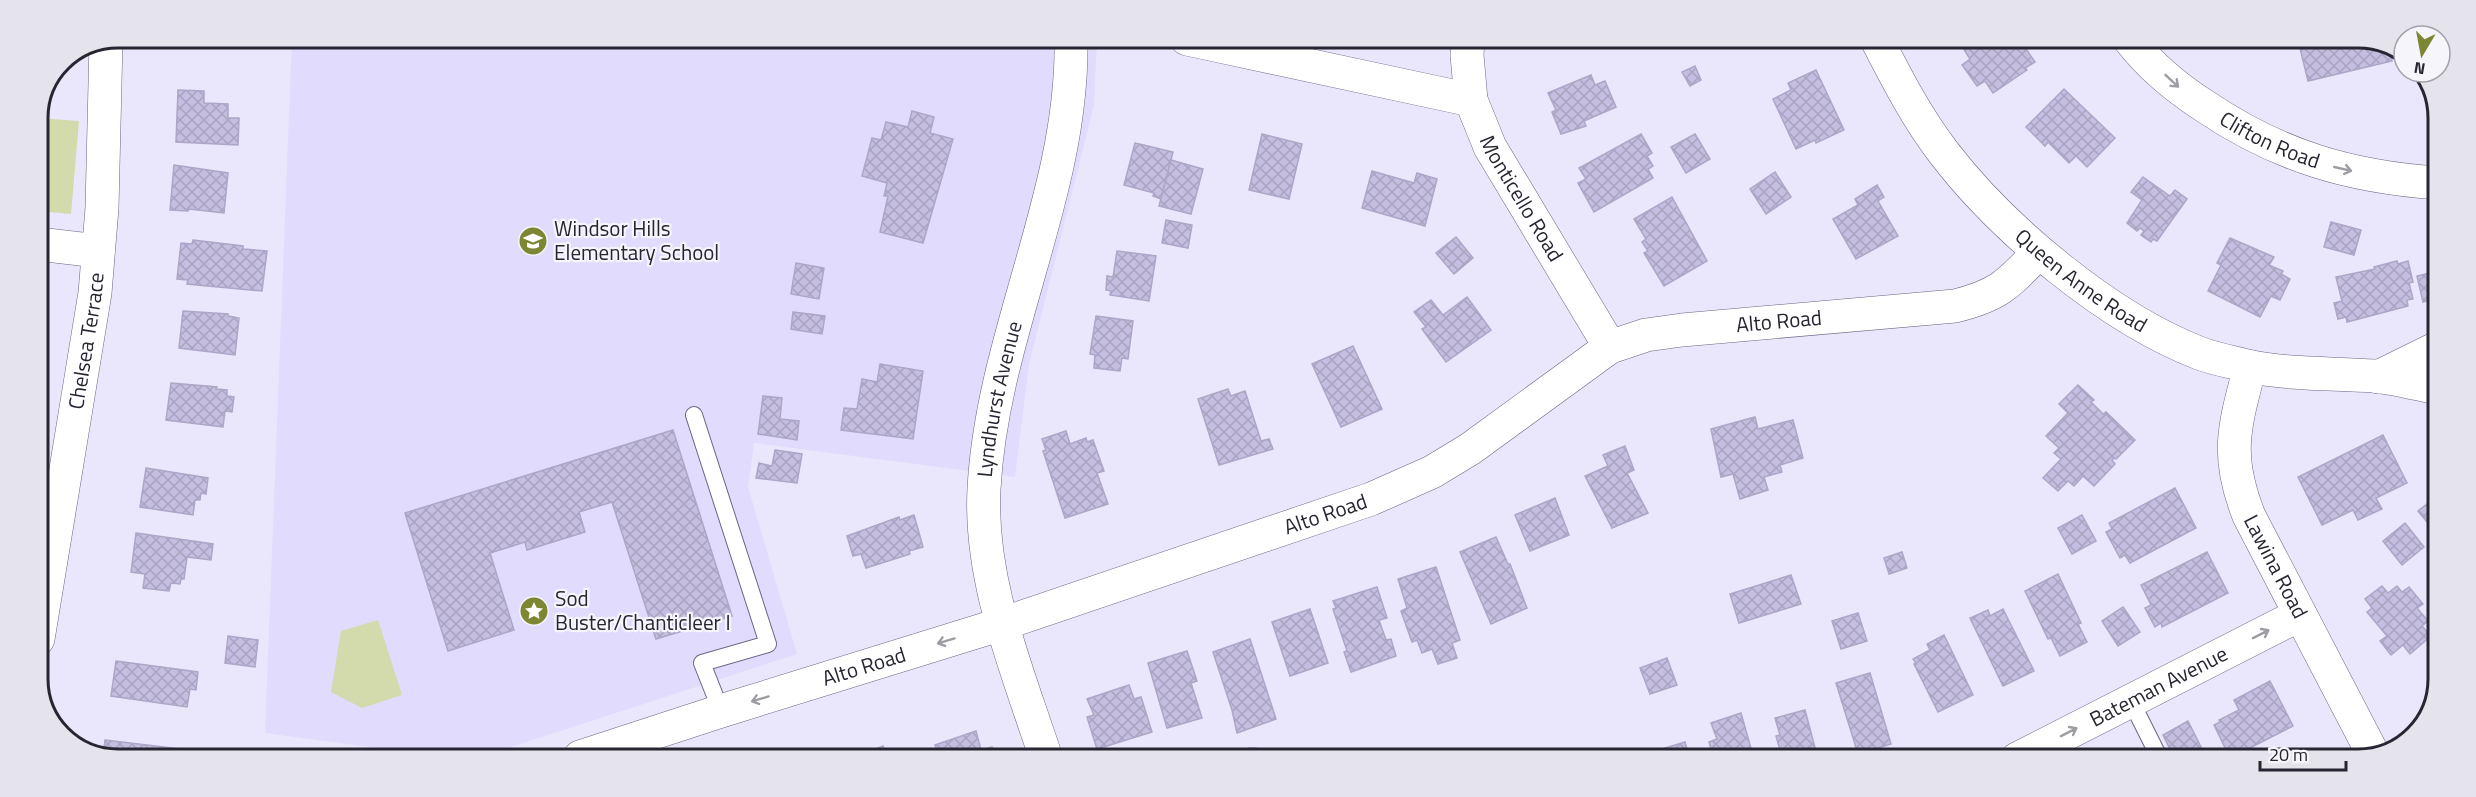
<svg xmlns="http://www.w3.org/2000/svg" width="2476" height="797" viewBox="0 0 2476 797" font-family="'Titillium Web',sans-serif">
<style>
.built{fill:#e1dbfd}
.green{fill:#d3daab}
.building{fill:url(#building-cross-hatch);stroke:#aca6c7;stroke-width:1.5}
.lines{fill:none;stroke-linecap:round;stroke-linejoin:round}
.service-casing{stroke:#6b6584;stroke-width:18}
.minor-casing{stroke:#6b6584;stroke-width:34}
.tertiary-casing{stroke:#6b6584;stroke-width:34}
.service{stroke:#fff;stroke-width:16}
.minor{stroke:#fff;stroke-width:33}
.tertiary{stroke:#fff;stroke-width:33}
.oneway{stroke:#9e9da3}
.labels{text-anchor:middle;stroke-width:4.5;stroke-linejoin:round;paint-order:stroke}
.street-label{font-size:21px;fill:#272532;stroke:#f6f5fc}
.poi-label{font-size:21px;fill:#272532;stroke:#f6f5fc;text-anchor:start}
.rim{fill:none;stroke:#272532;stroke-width:3}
</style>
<defs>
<pattern id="building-cross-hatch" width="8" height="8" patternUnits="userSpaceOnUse" patternTransform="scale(1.5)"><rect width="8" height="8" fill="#c5bee0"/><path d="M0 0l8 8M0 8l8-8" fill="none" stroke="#a9a3c1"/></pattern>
</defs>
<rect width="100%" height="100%" fill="#eae6fb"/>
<path class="built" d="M292 38 1097 39 1094 105 1029 364 1015 477 754 443 748 487 797 654 480 757H445L265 733Z"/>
<g class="green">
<path d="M38 118 79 121 71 214 38 211Z"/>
<path d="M378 620 402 695 362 708 331 692 341 631Z"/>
</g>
<g class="building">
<path d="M1974 40H2006L2011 46 2020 40 2035 62 2025 68 2027 70 1993 93 1985 81 1977 86 1962 65 1970 59 1963 48Z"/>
<path d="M2317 40H2379L2402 54 2391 57 2392 61 2308 81 2299 44Z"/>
<path d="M1695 66 1701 80 1690 86 1682 72Z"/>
<path d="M1816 70 1844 130 1816 143 1815 140 1796 149 1773 99 1791 90 1788 83Z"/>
<path d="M1591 75 1595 85 1605 81 1616 107 1584 121 1586 126 1561 134 1552 112 1556 110 1548 93Z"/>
<path d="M2064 89 2115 138 2087 167 2076 156 2069 163 2048 142 2045 146 2026 127Z"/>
<path d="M178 90 204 91V103L228 104V118H239L238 145 176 142Z"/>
<path d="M912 111 934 117 930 133 953 139 923 243 880 232 888 196H884L887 183 862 176 872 138 881 140 886 122 908 127Z"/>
<path d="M1262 134 1302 144 1289 199 1249 190Z"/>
<path d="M1641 134 1652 153 1647 156 1653 166 1648 169 1653 178 1594 212 1578 183 1586 179 1579 168Z"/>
<path d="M1695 134 1710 159 1686 173 1671 147Z"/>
<path d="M1135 143 1173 152 1161 199 1153 196 1154 193 1124 185Z"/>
<path d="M1171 160 1203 169 1191 214 1159 206Z"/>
<path d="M174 165 228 173 224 213 189 209 188 211 170 210Z"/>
<path d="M1372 171 1414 183 1417 173 1437 179 1425 226 1362 208Z"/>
<path d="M1775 172 1791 197 1766 214 1750 189Z"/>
<path d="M2143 177 2170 196 2175 190 2187 199 2157 241 2153 239 2151 242 2141 235 2144 231 2140 228 2137 231 2127 223 2142 200 2131 192Z"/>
<path d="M1877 185 1884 197 1878 201 1898 236 1856 259 1833 219 1858 205 1855 199Z"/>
<path d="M1672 197 1707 261 1664 286 1644 253 1648 251 1642 242 1646 239 1634 219Z"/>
<path d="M1166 220 1192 225 1188 248 1162 243Z"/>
<path d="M2331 222 2361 230 2354 255 2324 247Z"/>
<path d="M1456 237 1473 258 1454 274 1436 253Z"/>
<path d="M2230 238 2274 257 2269 265 2283 271 2281 274 2290 279 2280 300 2271 296 2260 317 2208 291 2221 265 2217 263Z"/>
<path d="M193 240 243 246V249L267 251 262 291 187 284 188 280 177 279 181 243 192 244Z"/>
<path d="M1117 251 1156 256 1149 301 1110 295 1111 291 1106 290 1107 276 1113 277Z"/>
<path d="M2397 261 2398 264 2408 261 2413 282 2409 283 2413 299 2407 300 2408 306 2347 322 2346 317 2338 319 2334 303 2342 301 2336 277 2375 269 2374 267Z"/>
<path d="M796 263 824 268 819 299 791 294Z"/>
<path d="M2434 272 2437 298 2423 302 2417 276Z"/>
<path d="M1467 297 1491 330 1446 362 1422 329 1426 327 1414 312 1431 300 1443 315Z"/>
<path d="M183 311 228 314V316L239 318 235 355 179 348Z"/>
<path d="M793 312 825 316 822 334 791 329Z"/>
<path d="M1096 316 1133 321 1128 359 1122 358 1120 371 1094 368 1095 355 1090 354Z"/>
<path d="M1353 346 1382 409 1341 427 1312 364Z"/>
<path d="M880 364 923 371 913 439 841 430 844 408 857 409 862 379 877 382Z"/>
<path d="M171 383 217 387 216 389 227 390V396L234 397 232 412 225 411 223 427 166 420Z"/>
<path d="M2078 385 2094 400 2091 402 2103 414 2106 412 2135 440 2116 459 2114 458 2112 460 2115 464 2094 486 2083 476 2074 486 2068 481 2058 491 2043 478 2061 459 2054 453 2059 448 2046 436 2068 413 2059 404Z"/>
<path d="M1228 389 1231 396 1245 391 1261 441 1269 439 1273 449 1219 465 1198 399Z"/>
<path d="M763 396 782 398 780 419 799 421 797 440 758 434Z"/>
<path d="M1755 417 1758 429 1793 420 1803 458 1780 465 1782 472 1764 477 1768 490 1740 499 1733 474 1721 477 1711 429Z"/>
<path d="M673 430 732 616 656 639 612 502 579 512 585 532 527 550 525 542 490 553 514 630 448 651 405 513Z"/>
<path d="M1066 431 1070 444 1086 438 1087 442 1093 440 1104 471 1097 473 1108 504 1065 518 1043 451 1046 450 1042 439Z"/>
<path d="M2383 435 2407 483 2376 498 2382 509 2358 520 2353 510 2322 525 2298 477Z"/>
<path d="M1625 446 1634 470 1627 473 1648 513 1612 528 1585 476 1608 466 1603 455Z"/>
<path d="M775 450 802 454 797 483 756 478 759 463 772 466Z"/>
<path d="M146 468 208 478 206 494 201 493 200 500H195L193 515 140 507Z"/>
<path d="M2175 488 2196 528 2130 563 2125 555 2120 558 2106 532 2112 529 2109 523Z"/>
<path d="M2437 496 2436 531 2435 532 2418 511Z"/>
<path d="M1555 498 1569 535 1530 551 1515 515Z"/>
<path d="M914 515 923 547 909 551 910 554 866 568 861 554 853 556 847 536 899 517 900 520Z"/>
<path d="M2082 515 2096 541 2072 554 2058 528Z"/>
<path d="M2405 523 2424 547 2402 565 2383 541Z"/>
<path d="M136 533 213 544 211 560 187 557 184 579H181L180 584 171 583 169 591 143 588 145 574 131 572Z"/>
<path d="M1496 537 1508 564H1510L1527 608 1491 624 1460 552Z"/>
<path d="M1902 552 1907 568 1889 574 1884 558Z"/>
<path d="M2207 552 2228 593 2162 627 2161 623 2155 627 2145 608 2151 605 2141 585Z"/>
<path d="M1436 567 1460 640 1452 643 1457 658 1438 664 1432 649 1422 653 1417 640 1412 642 1401 611 1407 608 1398 579Z"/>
<path d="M2058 574 2081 623 2078 624 2087 642 2060 656 2051 638 2048 639 2025 591Z"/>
<path d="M1791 575 1801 604 1739 623 1730 594Z"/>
<path d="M2382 586 2388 593 2397 586 2402 592 2409 587 2423 604 2417 608 2428 621 2422 626 2431 636 2410 654 2403 645 2391 655 2380 641 2387 636 2367 612 2372 608 2365 599Z"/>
<path d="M1377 587 1387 618 1379 620 1386 640 1391 639 1396 656 1351 672 1344 652 1347 651 1333 609 1336 608 1333 601Z"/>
<path d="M2123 607 2140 632 2118 646 2102 621Z"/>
<path d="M1310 609 1328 663 1290 676 1272 622Z"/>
<path d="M2003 609 2034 671 2003 686 1970 618 1988 610 1990 616Z"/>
<path d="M1858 613 1867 641 1841 649 1832 621Z"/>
<path d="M1944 635 1973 695 1938 712 1914 664 1916 663 1913 659 1930 650 1927 644Z"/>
<path d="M228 636 258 640 255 667 225 663Z"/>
<path d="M1250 639 1276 719 1237 733 1232 710 1213 652Z"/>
<path d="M1187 651 1197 681 1191 683 1202 718 1167 728 1148 663Z"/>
<path d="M1667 658 1677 685 1650 694 1640 668Z"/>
<path d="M116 661 198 672 196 690 190 689 187 707 111 696Z"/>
<path d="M1870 673 1891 744 1858 754 1836 683Z"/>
<path d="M2270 681 2293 726 2230 758 2214 725 2220 722 2219 720 2239 710 2234 700Z"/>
<path d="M1129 685 1134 699 1141 697 1152 732 1097 749 1087 717 1094 715 1087 699Z"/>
<path d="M1805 710 1818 759H1786L1785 756 1782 757 1776 736 1780 735 1775 718Z"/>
<path d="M1741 713 1754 759H1714L1709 742 1717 739 1711 723Z"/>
<path d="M2188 721 2201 747 2175 759 2163 735Z"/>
<path d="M976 731 981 750 992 747 995 758H940L935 745Z"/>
<path d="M105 740 188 750 187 757H103Z"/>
<path d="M1685 742 1689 756 1693 755 1695 759H1655L1652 752Z"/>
<path d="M883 746 887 758H848L876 749Z"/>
<path d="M1249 748H1256L1261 753V758H1245L1244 753Z"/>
</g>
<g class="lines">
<g class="service-casing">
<g id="service">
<path d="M694 415 768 644 702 663 721 711"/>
<path d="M2131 701 2160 759"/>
</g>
</g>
<g class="minor-casing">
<g id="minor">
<path d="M1187 39 1471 100"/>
<path id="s1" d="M1468 39 1467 55 1471 100 1490 147 1610 347"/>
<path id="s2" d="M1877 40C1897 79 1917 118 1944 153 2003 230 2109 318 2199 353 2214 359 2232 362 2248 366 2289 375 2333 373 2375 376 2395 378 2417 384 2437 388"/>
<path id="s3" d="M2130 40C2150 66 2178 89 2206 107 2279 156 2350 177 2438 183"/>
<path d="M38 244 98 251"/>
<path id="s4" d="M2250 367C2234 428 2225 455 2249 516L2373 754"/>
<path d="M2378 377 2437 348"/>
<path id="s5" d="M38 639 95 293 102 208 106 42"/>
<path id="s6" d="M580 757 721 711 1002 624 1371 499 1432 472 1470 449 1610 347 1646 335 1682 330 1955 306C2000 295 2008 284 2039 252"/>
<path id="s7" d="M2017 759 2299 615"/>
</g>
</g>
<g class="tertiary-casing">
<g id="tertiary">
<path id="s8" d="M1046 758C1018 672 979 581 984 489 992 335 1074 193 1071 39"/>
</g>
</g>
<use href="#service" class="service"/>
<use href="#minor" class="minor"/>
<use href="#tertiary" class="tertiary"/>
</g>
<defs><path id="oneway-shaft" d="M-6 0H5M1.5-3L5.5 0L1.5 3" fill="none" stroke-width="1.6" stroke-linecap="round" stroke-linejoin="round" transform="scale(1.5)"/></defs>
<g class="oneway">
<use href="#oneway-shaft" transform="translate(2172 81) rotate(43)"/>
<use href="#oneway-shaft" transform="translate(2343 169) rotate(13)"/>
<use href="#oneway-shaft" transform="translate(2261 634) rotate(-27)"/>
<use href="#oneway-shaft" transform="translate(946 641) rotate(163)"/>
<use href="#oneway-shaft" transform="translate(760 699) rotate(163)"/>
<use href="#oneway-shaft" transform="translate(2069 732) rotate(-27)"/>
</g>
<defs>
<g id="school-disc" transform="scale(1.5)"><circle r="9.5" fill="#7d8632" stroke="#f6f5fc"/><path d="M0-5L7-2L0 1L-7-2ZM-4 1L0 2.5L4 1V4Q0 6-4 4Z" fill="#fff"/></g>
<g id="sight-disc" transform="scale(1.5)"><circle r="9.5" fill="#7d8632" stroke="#f6f5fc"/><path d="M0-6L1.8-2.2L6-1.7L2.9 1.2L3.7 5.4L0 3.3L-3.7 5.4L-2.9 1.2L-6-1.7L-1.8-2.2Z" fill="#fff"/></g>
</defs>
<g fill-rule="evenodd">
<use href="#school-disc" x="533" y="241"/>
<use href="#sight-disc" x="534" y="611"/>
</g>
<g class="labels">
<g class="street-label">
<text dy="7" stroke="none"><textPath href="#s3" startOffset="174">Clifton Road</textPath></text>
<text dy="7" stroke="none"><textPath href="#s1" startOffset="172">Monticello Road</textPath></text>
<text dy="7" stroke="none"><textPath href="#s2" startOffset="320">Queen Anne Road</textPath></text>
<text dy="7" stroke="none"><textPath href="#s6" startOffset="1288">Alto Road</textPath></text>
<text dy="7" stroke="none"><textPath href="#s5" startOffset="302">Chelsea Terrace</textPath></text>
<text dy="7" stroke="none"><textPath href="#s8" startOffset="369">Lyndhurst Avenue</textPath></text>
<text dy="7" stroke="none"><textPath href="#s6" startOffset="784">Alto Road</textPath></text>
<text dy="7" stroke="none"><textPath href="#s4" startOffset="210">Lawina Road</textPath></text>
<text dy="7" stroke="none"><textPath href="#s6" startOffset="298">Alto Road</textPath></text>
<text dy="7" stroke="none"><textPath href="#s7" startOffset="159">Bateman Avenue</textPath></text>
</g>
<g class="poi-label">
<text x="554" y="236">Windsor Hills<tspan x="554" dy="24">Elementary School</tspan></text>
<text x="555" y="606">Sod<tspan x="555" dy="24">Buster/Chanticleer I</tspan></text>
</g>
</g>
<path d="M0 0H2476V797H0ZM118 48H2358A70 70 0 0 1 2428 118V679A70 70 0 0 1 2358 749H118A70 70 0 0 1 48 679V118A70 70 0 0 1 118 48Z" fill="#e5e4ec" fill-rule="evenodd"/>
<path class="rim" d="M118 48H2358A70 70 0 0 1 2428 118V679A70 70 0 0 1 2358 749H118A70 70 0 0 1 48 679V118A70 70 0 0 1 118 48Z"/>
<g transform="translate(2422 54) rotate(190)"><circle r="28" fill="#f6f5fc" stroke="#a3a2ab" stroke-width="1.5"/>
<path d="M0-4.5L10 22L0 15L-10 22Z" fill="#7d8632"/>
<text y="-9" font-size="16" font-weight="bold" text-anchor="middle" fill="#272532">N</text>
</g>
<path d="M2260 761v9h86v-9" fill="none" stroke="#272532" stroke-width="3"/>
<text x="2269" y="761" font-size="18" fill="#272532" stroke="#f6f5fc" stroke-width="4.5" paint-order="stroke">20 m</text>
</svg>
